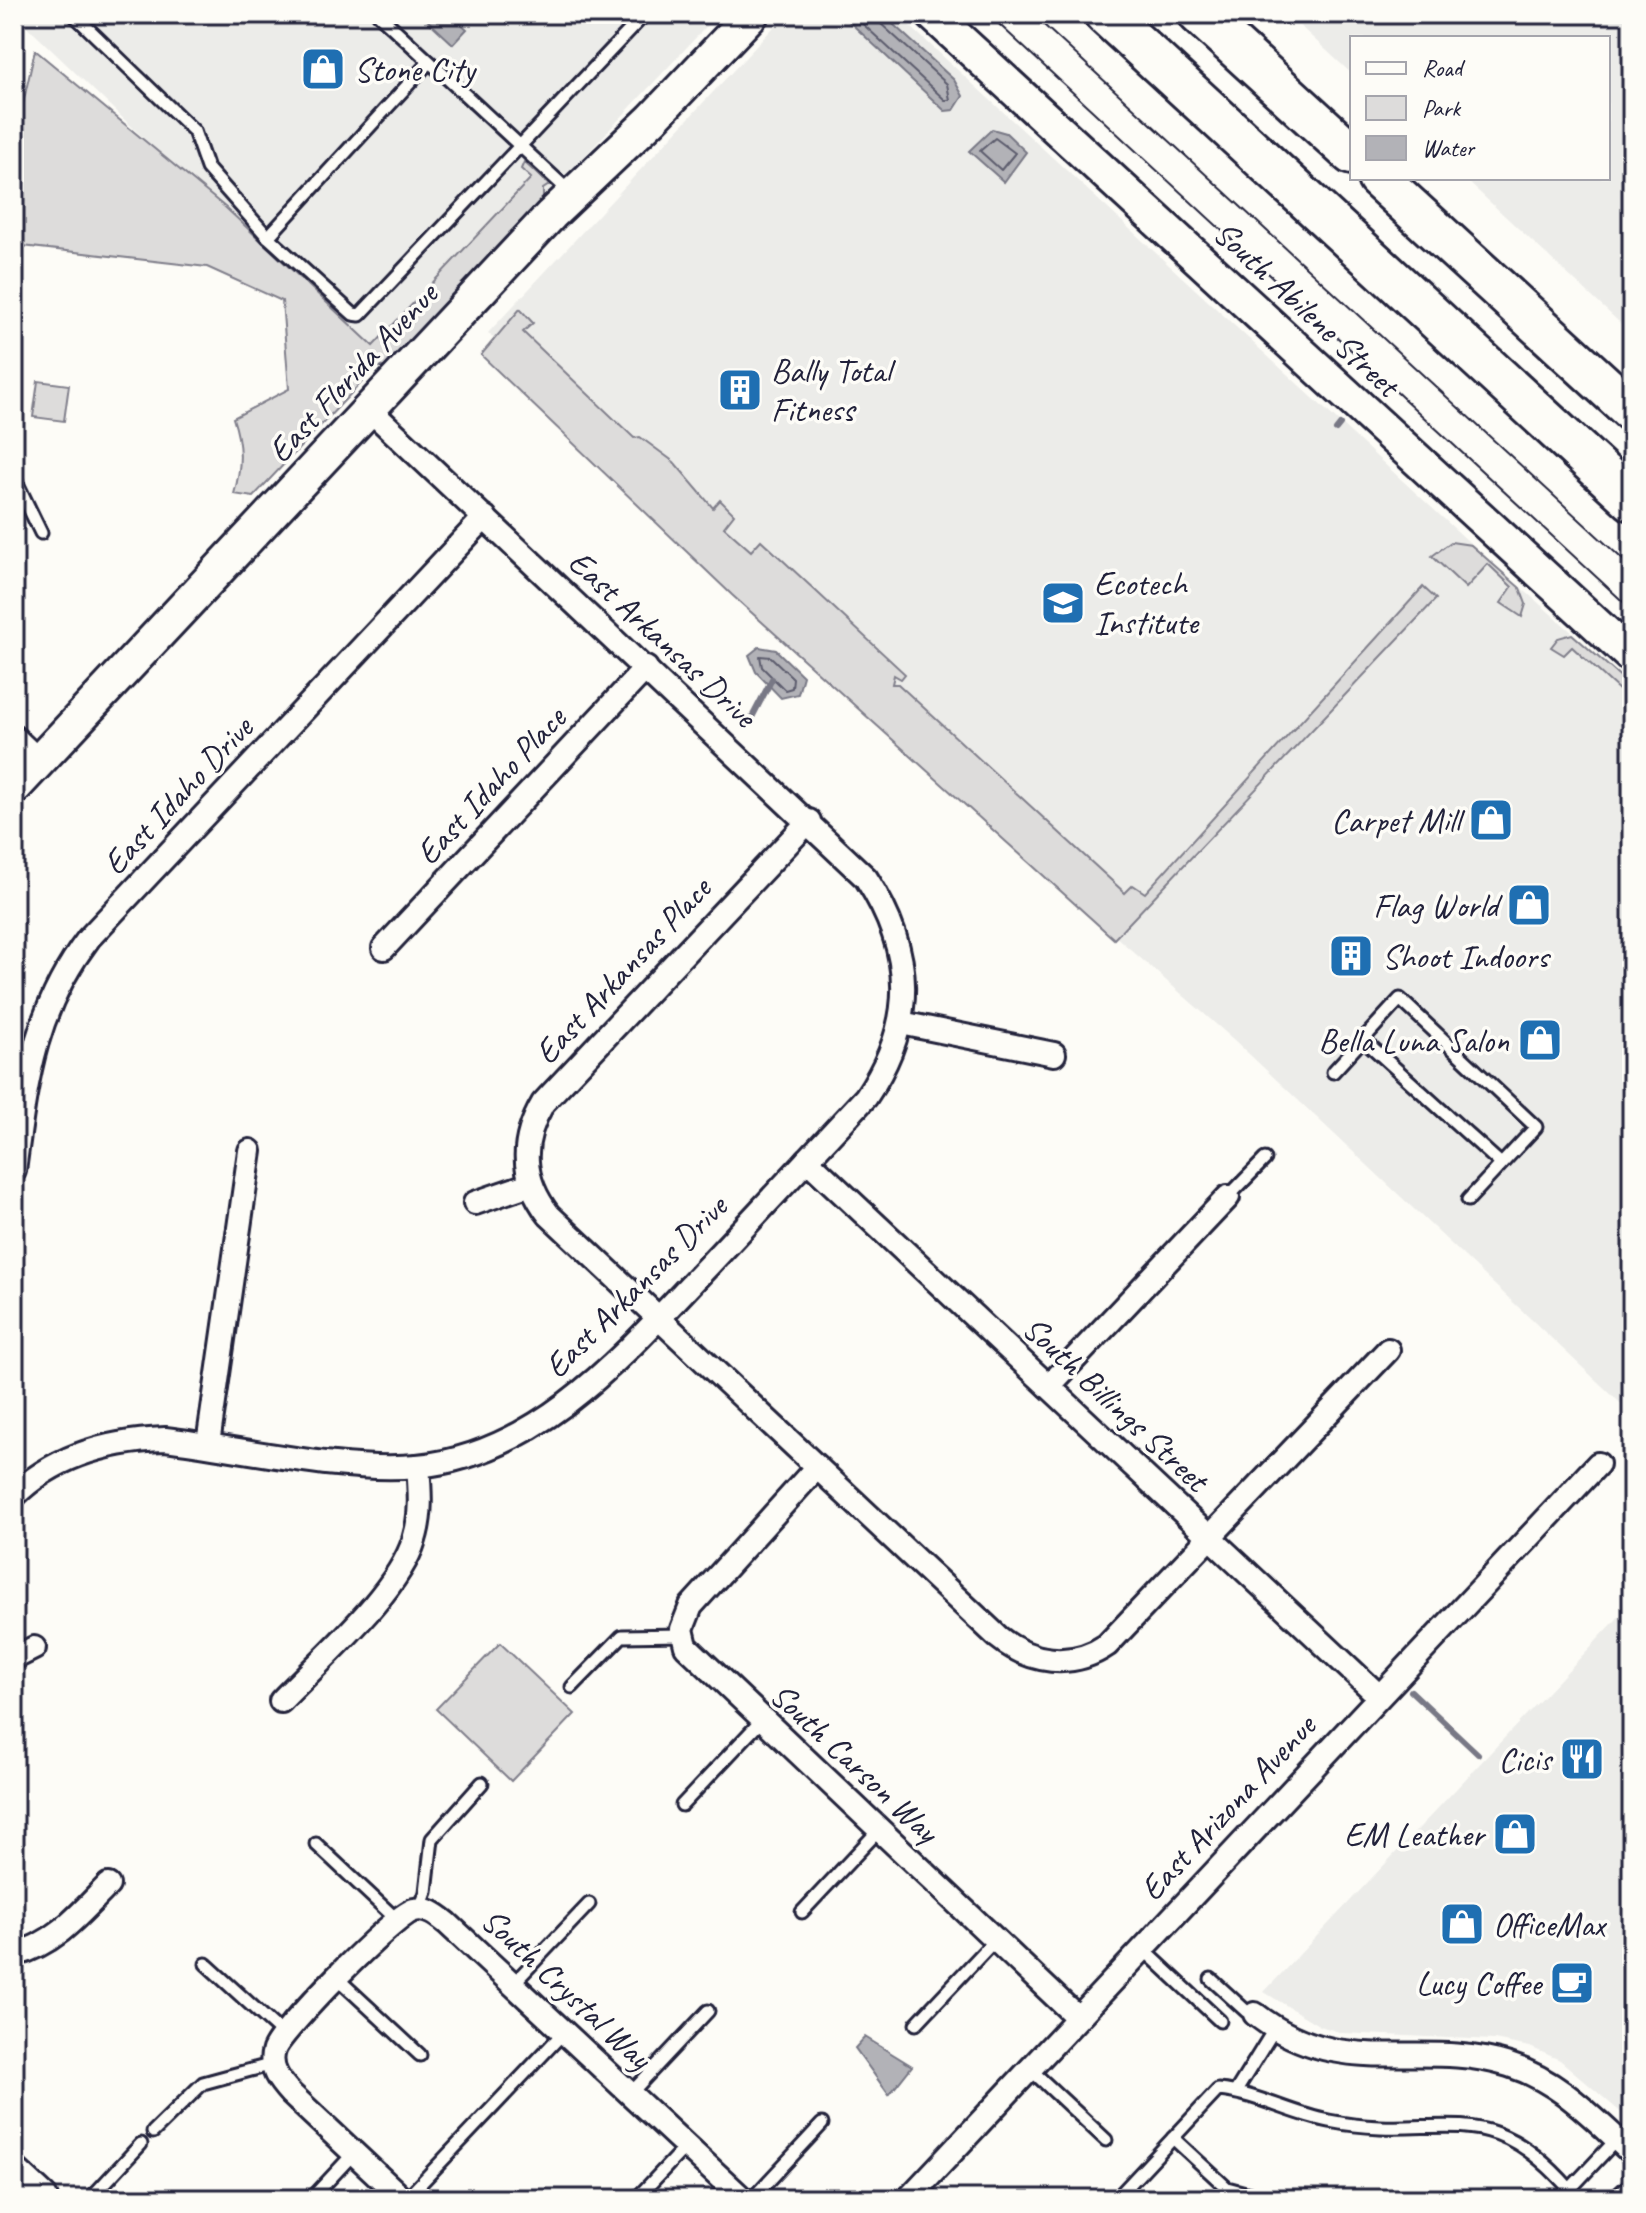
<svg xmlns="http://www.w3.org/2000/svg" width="1646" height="2213" viewBox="0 0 1646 2213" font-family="Caveat,sans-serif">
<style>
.built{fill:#ecece9}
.green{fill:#dddcdb;stroke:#807f8b;stroke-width:2}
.water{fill:#b2b2b7;stroke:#787885;stroke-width:2}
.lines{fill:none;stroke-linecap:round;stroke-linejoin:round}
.shore{stroke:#5c5c6d;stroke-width:2}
.stream{stroke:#787885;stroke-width:6}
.lane-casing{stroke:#22223b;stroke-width:17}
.street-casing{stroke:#22223b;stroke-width:28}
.secondary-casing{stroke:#22223b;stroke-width:38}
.highway-casing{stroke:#22223b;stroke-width:46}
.lane{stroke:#fdfcf7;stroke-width:11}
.street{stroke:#fdfcf7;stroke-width:22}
.secondary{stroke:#fdfcf7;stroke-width:32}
.highway{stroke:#fdfcf7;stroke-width:40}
.tram{stroke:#22223b;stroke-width:2}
.labels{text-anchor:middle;stroke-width:7;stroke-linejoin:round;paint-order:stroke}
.poi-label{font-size:34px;fill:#22223b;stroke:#fdfcf7;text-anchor:end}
.street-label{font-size:34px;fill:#22223b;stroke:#fdfcf7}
</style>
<rect width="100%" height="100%" fill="#fdfcf7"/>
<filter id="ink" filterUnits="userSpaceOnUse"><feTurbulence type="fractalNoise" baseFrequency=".0125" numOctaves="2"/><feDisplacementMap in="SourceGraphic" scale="16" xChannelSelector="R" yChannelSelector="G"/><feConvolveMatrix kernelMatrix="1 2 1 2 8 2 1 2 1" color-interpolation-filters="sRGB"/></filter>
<g filter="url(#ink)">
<g class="built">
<path d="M14 14H718L385 369Z"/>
<path d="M786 14H897L1469 542 1632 685V1414L1233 1039 1106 928 731 556 488 333Z"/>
<path d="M1287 14H1632V334L1464 178H1608V38H1352V74Z"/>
<path d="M1632 1603V2122L1560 2060 1530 2047 1494 2040 1342 2033 1320 2026 1264 1992Z"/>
</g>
<g class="green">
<path d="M35 50 226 208 373 346 531 178 521 169 524 162 549 185 543 189V201L388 367H376L253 497 234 494C242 466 242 445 233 418L289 389 282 301 207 267 14 245V144Z"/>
<path d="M520 309 533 323 523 332 634 438 640 437 674 462 713 508 720 500 734 514 724 527 751 551 761 540 905 674 901 679 894 675 892 684H898L1125 893 1133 885 1145 893 1423 587 1436 599 1114 939 732 595 481 355Z"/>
<path d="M38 381 69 385 64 421 33 417Z"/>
<path d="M1451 542 1471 545 1520 588 1526 604 1522 617 1501 603 1512 587 1488 564 1466 588 1432 556Z"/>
<path d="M1572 634 1632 687V702L1572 647 1564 655 1551 647 1558 638Z"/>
<path d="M500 1643 575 1714 511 1781 436 1709Z"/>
</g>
<g class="water">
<path d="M430 14H450L467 29 453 44 426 19Z"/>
<path d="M841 14H882L954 80 963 96 954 110 945 111Z"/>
<path d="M992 129 1006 133 1026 152 1004 182 969 151Z"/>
<path d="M759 647 776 650 803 676 798 694 781 698 756 672 749 655Z"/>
<path d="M865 2037 912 2066 889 2095 855 2048Z"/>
</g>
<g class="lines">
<g class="shore">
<path d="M852 14 945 100H950L947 84 880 23 877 14"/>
<path d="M995 138 1015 153 1001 170 980 151Z"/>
<path d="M760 656 771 657 793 678 792 688 785 690 762 667Z"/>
</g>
<g class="stream">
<path d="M1336 430 1340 425"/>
<path d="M748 725 772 679"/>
<path d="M1411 1691 1478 1754"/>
</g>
<g class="lane-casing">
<g id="lane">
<path d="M73 14 194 131 207 168 268 237"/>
<path d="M304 14H312"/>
<path d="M378 14 572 194"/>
<path d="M429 62 268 237 353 314 360 315 645 14"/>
<path d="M14 477 41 533"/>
<path d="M1363 1039 1501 1164"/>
<path d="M1333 1072 1400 999 1536 1127 1468 1200"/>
<path d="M1228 1197 1265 1159"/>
<path d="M572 1687 622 1636 682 1635"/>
<path d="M682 1805 762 1720"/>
<path d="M316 1844 395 1918"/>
<path d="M420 1909 426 1892 432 1839 482 1783"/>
<path d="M802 1912 879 1830"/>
<path d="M1142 1948 1220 2021"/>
<path d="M206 1964 284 2035"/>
<path d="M337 1978 420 2055"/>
<path d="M1211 1979 1246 2011 1255 2014"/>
<path d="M513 1984 589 1904"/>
<path d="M916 2024 995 1940"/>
<path d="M1030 2069 1106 2140"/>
<path d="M1236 2091 1275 2028"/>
<path d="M630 2094 708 2011"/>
<path d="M153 2132 203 2083 273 2064"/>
<path d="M1173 2138 1227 2188 1268 2199"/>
<path d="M1570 2189 1617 2139"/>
<path d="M90 2199 141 2144"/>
<path d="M311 2199 354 2153"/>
<path d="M406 2199 564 2032"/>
<path d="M636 2199 686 2146"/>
<path d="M752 2199 822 2124"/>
<path d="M1116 2199 1218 2090C1256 2093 1291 2114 1329 2121 1445 2144 1486 2087 1578 2199"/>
<path d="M1613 2199 1632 2182"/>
</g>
</g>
<g class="street-casing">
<g id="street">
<path d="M14 737 39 761"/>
<path d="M809 821 543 1103C520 1142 521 1179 549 1215L998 1637C1030 1663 1072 1669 1107 1645L1388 1350"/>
<path d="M384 948 646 668"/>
<path d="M901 1023 1054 1054"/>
<path d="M807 1160 1379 1696"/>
<path d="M14 1171C26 1082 33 1012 89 938L485 517"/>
<path d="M475 1203 530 1184"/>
<path d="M1049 1386 1228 1197"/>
<path d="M208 1444 250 1151"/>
<path d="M817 1467 691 1606 682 1629 686 1646 1077 2017"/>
<path d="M14 1496C55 1455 109 1441 165 1439 241 1448 343 1473 417 1466 541 1455 629 1349 709 1265 761 1209 814 1153 866 1097 916 1023 915 953 866 878L370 410"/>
<path d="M14 1658 34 1648"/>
<path d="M281 1701C320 1660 398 1593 414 1540 422 1515 420 1491 418 1466"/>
<path d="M14 1955C56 1943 78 1916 108 1885"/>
<path d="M1255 2014C1342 2082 1418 2037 1509 2065 1560 2081 1593 2118 1632 2153"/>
<path d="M403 2199 291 2094C280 2082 268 2068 274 2050 281 2030 394 1915 414 1910 427 1907 437 1915 447 1923L743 2199"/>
<path d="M908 2199 1598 1464"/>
</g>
</g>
<g class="secondary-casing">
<g id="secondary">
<path d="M932 14 1632 657"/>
<path d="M14 788 551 215 652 119 752 14"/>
<path d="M14 2174 41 2199"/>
</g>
</g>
<g class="highway-casing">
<g id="highway">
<path d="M1105 14 1632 500"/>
<path d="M1199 14 1352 154"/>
<path d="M1378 178 1632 411"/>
</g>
</g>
<use href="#lane" class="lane"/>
<use href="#street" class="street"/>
<use href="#secondary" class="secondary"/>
<use href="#highway" class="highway"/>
<g class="tram">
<path d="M988 14 1632 610"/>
<path d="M1032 14 1632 568"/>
</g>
</g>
</g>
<defs>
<g id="shop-square" transform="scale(2.3)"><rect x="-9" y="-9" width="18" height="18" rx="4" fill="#1f6fb2" stroke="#fdfcf7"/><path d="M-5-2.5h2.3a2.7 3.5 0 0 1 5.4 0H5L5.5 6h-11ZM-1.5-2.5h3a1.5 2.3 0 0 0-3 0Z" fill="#fff"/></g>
<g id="building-square" transform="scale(2.3)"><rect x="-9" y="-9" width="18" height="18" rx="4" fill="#1f6fb2" stroke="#fdfcf7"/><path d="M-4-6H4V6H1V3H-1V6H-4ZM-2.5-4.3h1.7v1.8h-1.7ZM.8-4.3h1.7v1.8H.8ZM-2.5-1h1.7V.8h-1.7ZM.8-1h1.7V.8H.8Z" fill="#fff"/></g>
<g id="university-square" transform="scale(2.3)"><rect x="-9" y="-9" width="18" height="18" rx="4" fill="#1f6fb2" stroke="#fdfcf7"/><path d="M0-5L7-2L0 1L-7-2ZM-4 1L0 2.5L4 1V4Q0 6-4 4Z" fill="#fff"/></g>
<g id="restaurant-square" transform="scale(2.3)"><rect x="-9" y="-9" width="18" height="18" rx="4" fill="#1f6fb2" stroke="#fdfcf7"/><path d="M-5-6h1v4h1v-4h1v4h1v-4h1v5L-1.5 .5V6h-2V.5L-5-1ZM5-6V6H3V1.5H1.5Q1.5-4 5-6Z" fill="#fff"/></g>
<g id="cafe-square" transform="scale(2.3)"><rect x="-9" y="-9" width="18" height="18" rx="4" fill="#1f6fb2" stroke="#fdfcf7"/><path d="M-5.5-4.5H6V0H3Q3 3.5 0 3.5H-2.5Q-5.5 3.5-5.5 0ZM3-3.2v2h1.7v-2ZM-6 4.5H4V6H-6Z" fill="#fff"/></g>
</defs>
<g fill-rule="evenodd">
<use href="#shop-square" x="323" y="69"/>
<use href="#building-square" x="740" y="390"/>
<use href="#university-square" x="1063" y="603"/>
<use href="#shop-square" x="1491" y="820"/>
<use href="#shop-square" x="1529" y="905"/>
<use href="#building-square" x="1351" y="956"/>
<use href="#shop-square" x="1540" y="1040"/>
<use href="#restaurant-square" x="1582" y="1759"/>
<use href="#shop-square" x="1515" y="1834"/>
<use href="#shop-square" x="1462" y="1924"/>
<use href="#cafe-square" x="1572" y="1983"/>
</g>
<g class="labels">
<g class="poi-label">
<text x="354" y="81" text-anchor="start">Stone City</text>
<text x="771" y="382" text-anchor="start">Bally Total<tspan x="771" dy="39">Fitness</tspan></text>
<text x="1094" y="595" text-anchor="start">Ecotech<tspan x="1094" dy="39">Institute</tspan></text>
<text x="1460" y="832">Carpet Mill</text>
<text x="1498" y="917">Flag World</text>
<text x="1382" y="968" text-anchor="start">Shoot Indoors</text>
<text x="1509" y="1052">Bella Luna Salon</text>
<text x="1551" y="1771">Cicis</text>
<text x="1484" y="1846">EM Leather</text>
<text x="1493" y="1936" text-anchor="start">OfficeMax</text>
<text x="1541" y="1995">Lucy Coffee</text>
</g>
<g class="street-label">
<text transform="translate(1307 308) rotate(43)" y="12">South Abilene Street</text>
<text transform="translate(352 372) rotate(-47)" y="12">East Florida Avenue</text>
<text transform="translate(663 638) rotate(43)" y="12">East Arkansas Drive</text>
<text transform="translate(490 785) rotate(-47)" y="12">East Idaho Place</text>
<text transform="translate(177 795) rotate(-47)" y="12">East Idaho Drive</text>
<text transform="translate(622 970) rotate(-47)" y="12">East Arkansas Place</text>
<text transform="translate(635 1286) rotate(-45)" y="12">East Arkansas Drive</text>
<text transform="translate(1116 1403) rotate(43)" y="12">South Billings Street</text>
<text transform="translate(855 1762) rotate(43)" y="12">South Carson Way</text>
<text transform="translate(1227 1807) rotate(-47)" y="12">East Arizona Avenue</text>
<text transform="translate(567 1988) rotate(43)" y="12">South Crystal Way</text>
</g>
</g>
<rect width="1646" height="2213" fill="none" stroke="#fdfcf7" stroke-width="48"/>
<rect x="24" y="24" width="1598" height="2165" fill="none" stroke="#22223b" stroke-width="3" filter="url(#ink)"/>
<rect x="1350" y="36" width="260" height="144" fill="#fdfcf7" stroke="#a5a5ac" stroke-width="2"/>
<rect x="1366" y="62" width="40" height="12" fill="#fdfcf7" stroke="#a5a5ac" stroke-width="2"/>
<text x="1422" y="76" font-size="24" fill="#22223b">Road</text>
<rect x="1366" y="96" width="40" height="24" fill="#dddcdb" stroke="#a5a5ac" stroke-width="2"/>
<text x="1422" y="116" font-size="24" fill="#22223b">Park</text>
<rect x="1366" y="136" width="40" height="24" fill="#b2b2b7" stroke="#a5a5ac" stroke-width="2"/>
<text x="1422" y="156" font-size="24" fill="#22223b">Water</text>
</svg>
